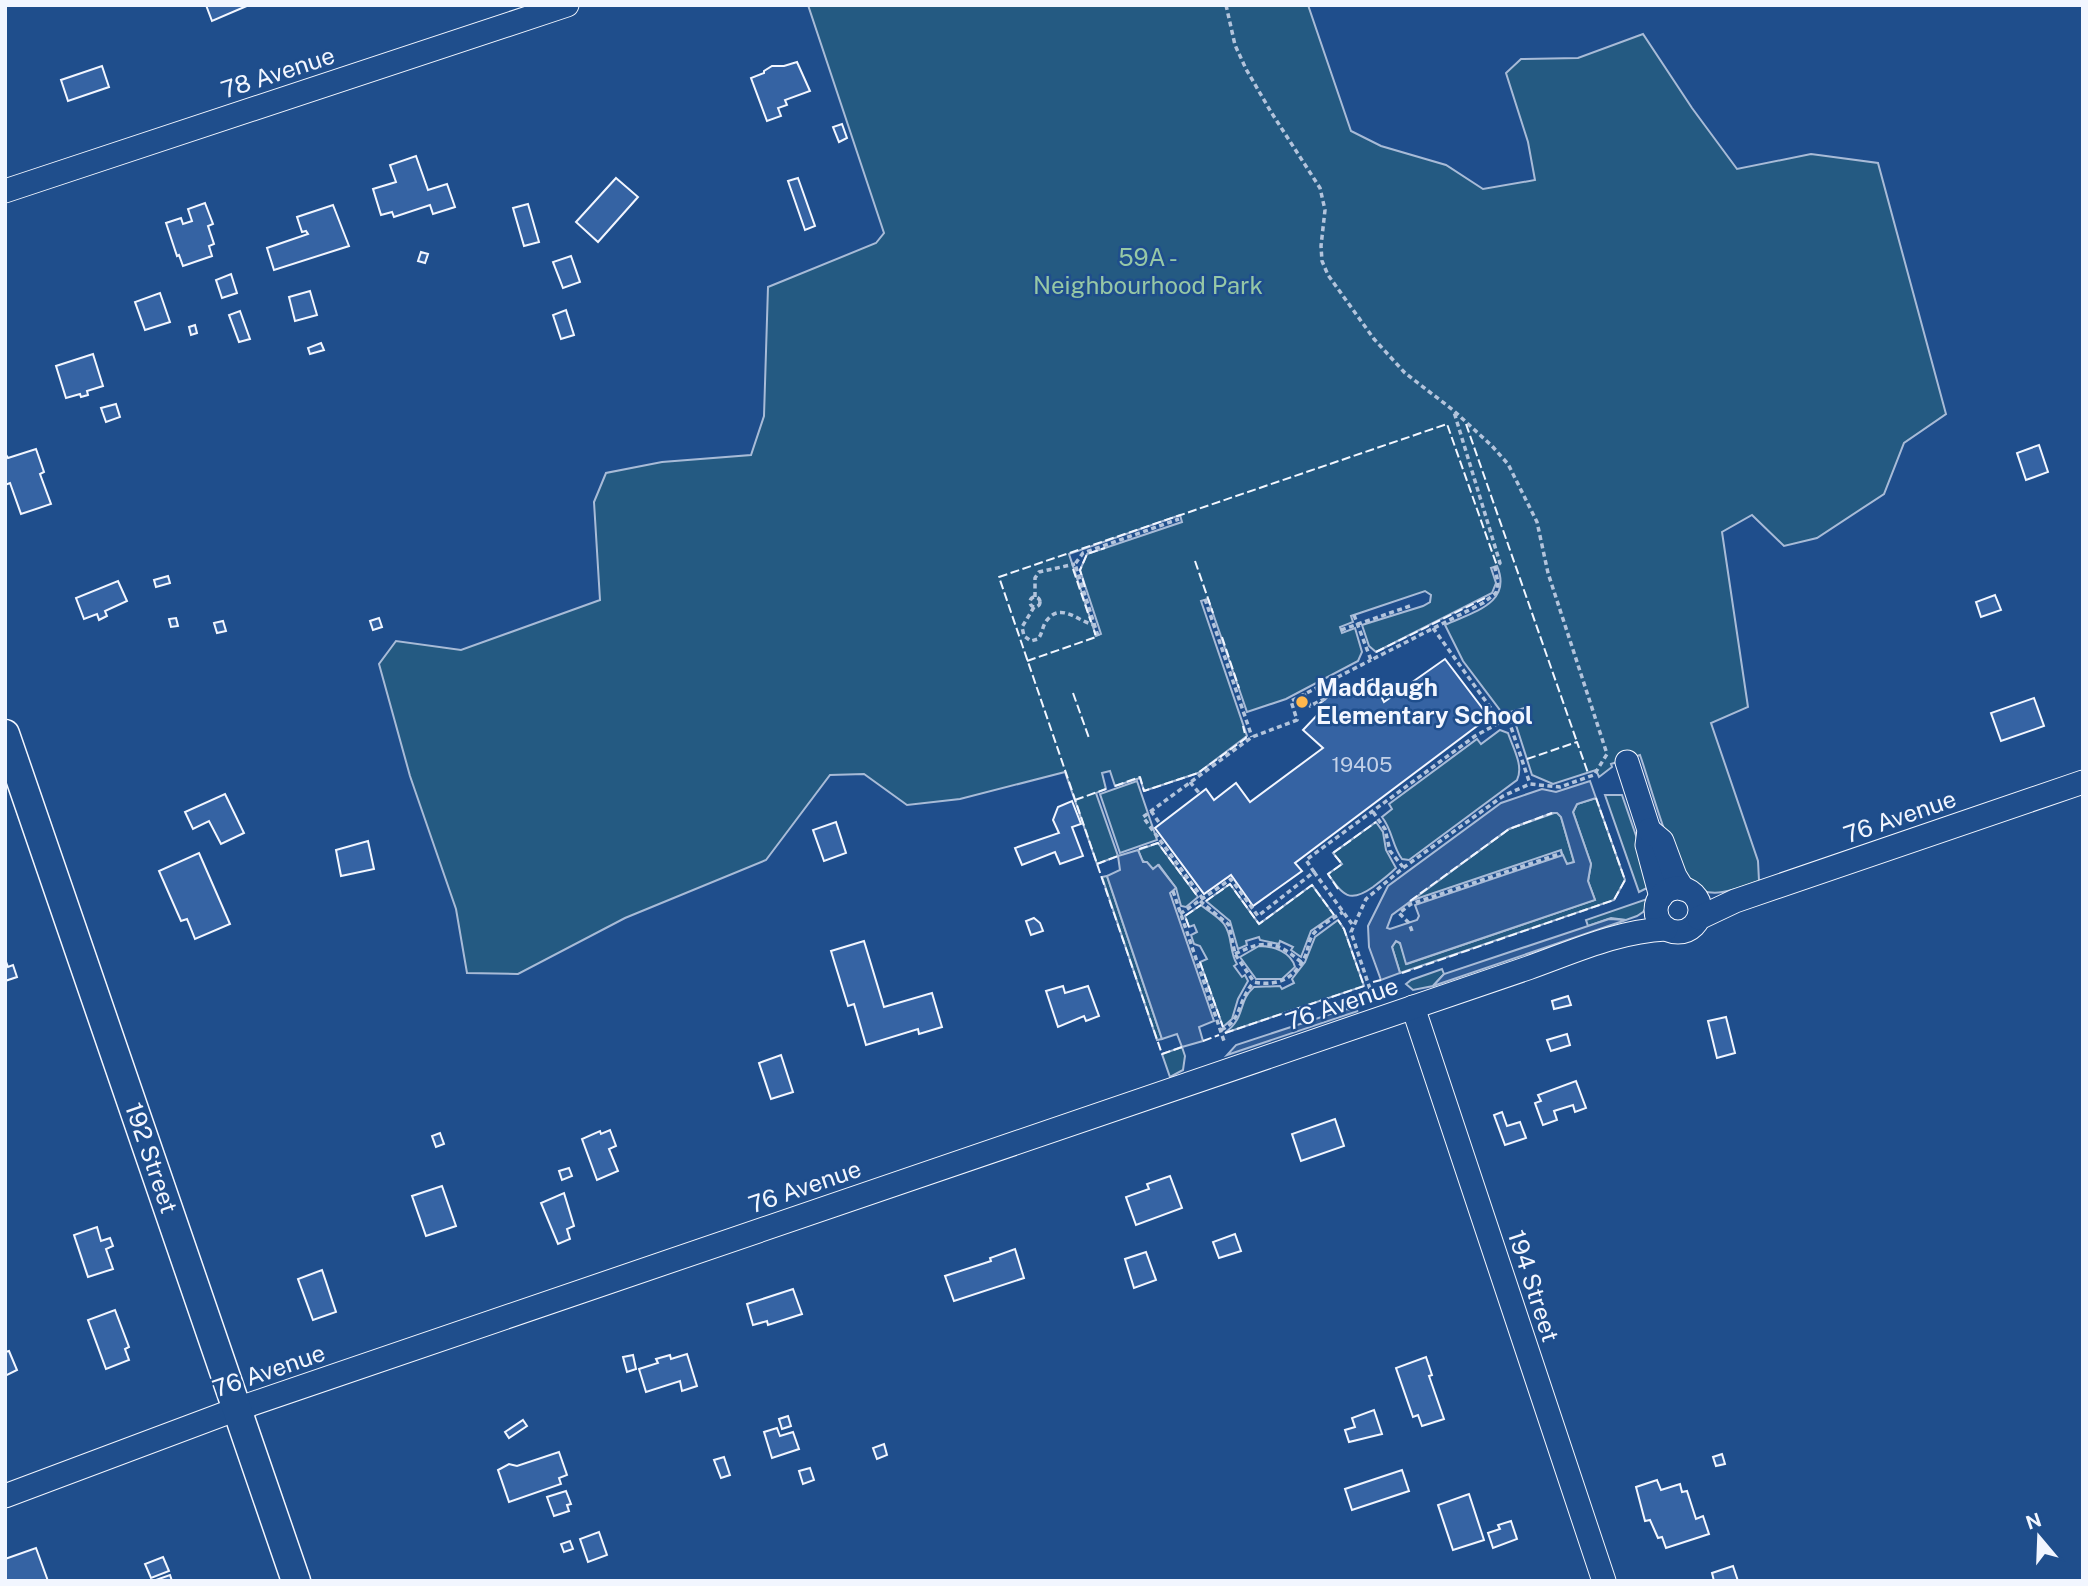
<svg xmlns="http://www.w3.org/2000/svg" width="2088" height="1586" viewBox="0 0 2088 1586" font-family="'Public Sans',sans-serif">
<style>
.green{fill:#245a82;stroke:#a8bbd7;stroke-width:2;fill-rule:evenodd}
.parking{fill:#305b95;stroke:#a8bbd7;stroke-width:2;fill-rule:evenodd}
.building{fill:#3563a3;stroke:#f2f6ff;stroke-width:2}
.lines{fill:none;stroke-linecap:round;stroke-linejoin:round}
.minor-casing{stroke:#f2f6ff;stroke-width:25}
.major-casing{stroke:#f2f6ff;stroke-width:31}
.path{stroke:#b3c4dc;stroke-width:3.5;stroke-dasharray:5 3.5;stroke-linecap:butt}
.minor{stroke:#1f4e8c;stroke-width:23}
.major{stroke:#1f4e8c;stroke-width:28}
.fence{stroke:#f2f6ff;stroke-width:2;stroke-dasharray:9 3.5;stroke-linecap:butt}
.poi-dot{fill:#ffb74d;stroke:#1f4e8c;stroke-width:2.5}
.labels{text-anchor:middle;stroke-width:5;stroke-linejoin:round;paint-order:stroke}
.number-label{font-size:21px;fill:#c3d1e8}
.street-label{font-size:24px;fill:#f2f6ff;stroke:#1f4e8c}
.park-label{font-size:24px;fill:#97c8a6;stroke:#1f4e8c}
.poi-label{font-size:24px;font-weight:bold;fill:#f2f6ff;stroke:#1f4e8c;text-anchor:start}
</style>
<rect width="100%" height="100%" fill="#1f4e8c"/>
<g class="green">
<path d="M808 5H1308L1351 131 1381 146 1446 165 1483 189 1535 180 1528 142 1506 73 1521 59 1578 58 1643 34 1692 108 1737 169 1811 154 1878 163 1946 414 1904 443 1884 494 1817 538 1784 546 1752 515 1722 532 1748 707 1711 723 1758 861 1759 881C1740 888 1711 901 1692 885 1672 868 1650 783 1640 755L1611 764 1612 767 1599 777 1596 770 1553 784 1532 775 1515 722 1516 718 1530 713 1528 707 1503 714 1463 661 1445 625C1472 612 1513 604 1497 566L1491 568 1496 583 1492 593 1376 652 1369 646 1362 625 1423 606 1430 602 1431 595 1425 591 1351 616 1353 622 1340 627 1342 633 1355 628 1362 652 1358 661 1286 699 1247 712 1208 599 1201 601 1247 736 1198 773 1144 791 1140 778 1115 786 1110 771 1102 773 1106 789 1096 793 1118 856 1097 864 1065 772 960 799 907 805 864 774 830 775 766 860 625 918 518 974 467 973 456 909 410 776 379 664 396 641 461 650 600 600 594 502 606 473 662 462 751 455 764 416 768 287 876 243 884 233ZM1180 515 1182 522 1087 554 1080 570 1101 634 1096 636 1069 554Z"/>
<path d="M1500 730 1508 733C1513 748 1524 766 1517 780L1409 860 1402 859C1392 846 1393 831 1382 817L1392 809 1389 804 1477 739 1481 744Z"/>
<path d="M1137 781 1157 840 1120 853 1100 794Z"/>
<path d="M1605 795H1622L1653 885 1639 892Z"/>
<path d="M1596 798 1625 880 1614 900 1400 973 1392 947 1396 941 1400 943 1407 964 1595 900 1588 881 1591 864 1573 812 1577 804Z"/>
<path d="M1557 812 1561 817 1574 862 1569 864 1565 863 1561 850 1410 901 1509 829Z"/>
<path d="M1376 822 1383 832 1386 850 1396 868C1389 875 1381 881 1373 887 1349 904 1343 895 1328 874L1342 864 1333 853Z"/>
<path d="M1158 843 1198 897 1186 907 1181 906 1176 888 1159 865 1153 869 1142 860 1138 850Z"/>
<path d="M1107 876 1162 1039 1157 1040 1102 877Z"/>
<path d="M1230 884 1259 924 1312 885 1334 915 1311 931 1301 957 1291 950 1293 947 1280 941 1279 944 1260 940 1259 937 1246 941 1247 945 1238 949 1230 921 1206 901Z"/>
<path d="M1647 899 1651 901 1643 912 1637 916 1626 920 1611 918 1588 926 1586 920Z"/>
<path d="M1201 905C1208 911 1219 917 1224 924 1233 936 1229 952 1237 964L1234 966 1242 977 1245 975 1248 981 1238 999 1232 1019 1223 1027 1200 962 1207 959 1200 946 1194 944 1191 935 1197 932 1194 925 1189 927 1185 916Z"/>
<path d="M1338 920 1344 929 1364 986 1225 1033C1247 1016 1237 1002 1254 987L1280 986 1282 989 1294 983 1292 979 1305 962 1315 937Z"/>
<path d="M1259 946C1274 946 1291 952 1295 967L1282 979H1256L1240 957Z"/>
<path d="M1442 969 1444 974 1433 986 1413 990 1406 984 1411 980Z"/>
<path d="M1182 1047 1185 1056 1183 1070 1170 1077 1162 1054Z"/>
</g>
<g class="parking">
<path d="M1590 781 1596 798 1577 804 1573 812 1591 864 1588 881 1595 900 1406 964 1400 943 1396 941 1392 947 1400 973 1381 980 1369 947 1368 926 1388 886 1501 803 1542 789 1556 792ZM1552 813H1557L1561 817 1574 862 1567 864 1563 855 1415 905 1419 916 1417 920 1390 929 1387 928 1392 915 1509 829Z"/>
<path d="M1138 850 1143 862H1147L1153 869 1158 865 1176 888 1170 893 1214 1021 1199 1027 1203 1041 1182 1047 1177 1034 1162 1039 1107 876 1120 870 1118 856Z"/>
<path d="M1609 919 1626 920 1433 986 1444 974Z"/>
<path d="M1346 1009 1358 1011 1227 1055 1236 1045Z"/>
</g>
<g class="building">
<path d="M206 5H249L212 21Z"/>
<path d="M797 62 810 91 785 100 787 105 778 108 781 116 767 121 751 78 764 73V71L772 66H784Z"/>
<path d="M102 66 109 87 68 101 61 80Z"/>
<path d="M842 124 847 138 839 142 833 127Z"/>
<path d="M416 156 428 190 447 184 455 207 433 214 430 205 394 217 392 212 381 215 373 189 396 182 390 165Z"/>
<path d="M616 178 638 197 598 242 576 222Z"/>
<path d="M798 178 815 226 805 230 788 181Z"/>
<path d="M205 203 213 224 208 226 214 244 209 246 212 256 183 266 179 255 177 256 166 223 181 218 183 224 192 221 188 209Z"/>
<path d="M528 204 539 242 524 246 513 208Z"/>
<path d="M333 205 349 246 274 270 267 248 308 234 306 231 302 232 297 217Z"/>
<path d="M421 252 428 254 425 263 418 261Z"/>
<path d="M571 256 580 282 563 288 553 262Z"/>
<path d="M231 274 237 293 222 298 216 280Z"/>
<path d="M310 291 317 315 295 321 289 297Z"/>
<path d="M160 293 170 322 145 330 135 302Z"/>
<path d="M566 310 574 335 561 339 553 315Z"/>
<path d="M240 311 250 339 239 342 229 315Z"/>
<path d="M195 325 197 333 191 335 189 327Z"/>
<path d="M321 343 324 350 310 354 308 348Z"/>
<path d="M93 354 103 386 87 391 88 395 81 397 80 394 66 398 56 366Z"/>
<path d="M116 404 120 417 106 422 101 408Z"/>
<path d="M2039 445 2048 472 2026 480 2017 453Z"/>
<path d="M36 449 44 472 40 474 51 504 21 514 10 483 5 485V453L8 458Z"/>
<path d="M168 576 170 583 156 587 154 580Z"/>
<path d="M118 581 127 601 105 611 107 616 99 620 97 614 84 619 76 598Z"/>
<path d="M1995 595 2001 610 1981 617 1976 602Z"/>
<path d="M176 618 178 626 171 627 169 619Z"/>
<path d="M379 618 382 627 373 630 370 621Z"/>
<path d="M223 621 226 631 217 633 214 623Z"/>
<path d="M1445 659 1489 717 1295 863 1302 871 1253 906 1231 875 1204 894 1155 828 1206 789 1214 800 1236 783 1250 802 1323 748 1303 730 1323 709 1319 704 1342 686 1347 692 1373 679 1384 702Z"/>
<path d="M2034 698 2044 726 2001 741 1991 713Z"/>
<path d="M225 794 244 833 221 844 209 821 193 829 185 812Z"/>
<path d="M1072 801 1081 824 1072 827 1083 856 1060 864 1055 852 1022 865 1015 848 1059 833 1053 820 1058 807Z"/>
<path d="M836 822 846 853 824 861 813 830Z"/>
<path d="M368 841 374 869 341 876 336 850Z"/>
<path d="M199 853 230 924 195 939 187 919 181 921 159 871Z"/>
<path d="M1034 918 1040 923 1043 931 1031 935 1026 921Z"/>
<path d="M864 941 884 1007 932 993 942 1027 919 1034 918 1029 866 1045 854 1004 848 1006 831 951Z"/>
<path d="M5 959 8 967 13 965 17 977 5 981Z"/>
<path d="M1063 986 1065 993 1088 986 1099 1016 1086 1021 1084 1016 1058 1027 1046 991Z"/>
<path d="M1568 996 1571 1005 1554 1009 1552 1001Z"/>
<path d="M1726 1017 1735 1053 1717 1058 1708 1021Z"/>
<path d="M1567 1034 1570 1045 1551 1051 1547 1040Z"/>
<path d="M781 1055 793 1092 771 1099 759 1063Z"/>
<path d="M1576 1081 1586 1108 1575 1112 1573 1105 1554 1111 1557 1120 1543 1125 1535 1103 1541 1101 1538 1095Z"/>
<path d="M1502 1112 1507 1126 1520 1122 1526 1138 1505 1145 1494 1115Z"/>
<path d="M1335 1119 1344 1146 1301 1161 1292 1134Z"/>
<path d="M610 1130 616 1146 609 1149 618 1171 597 1180 582 1139 600 1131 601 1134Z"/>
<path d="M440 1133 444 1144 436 1147 432 1136Z"/>
<path d="M569 1168 572 1176 562 1180 559 1171Z"/>
<path d="M1170 1176 1182 1208 1136 1225 1126 1197 1149 1189 1147 1184Z"/>
<path d="M442 1186 456 1226 426 1236 412 1196Z"/>
<path d="M564 1193 574 1226 567 1229 570 1239 558 1244 541 1203Z"/>
<path d="M97 1227 101 1241 110 1238 113 1246 106 1249 113 1269 88 1277 74 1235Z"/>
<path d="M1235 1234 1241 1251 1219 1258 1213 1242Z"/>
<path d="M1015 1249 1024 1278 954 1301 945 1276 991 1261 990 1258Z"/>
<path d="M1146 1252 1156 1280 1134 1288 1125 1259Z"/>
<path d="M322 1270 336 1312 313 1320 298 1279Z"/>
<path d="M793 1289 802 1314 768 1325 767 1321 753 1325 747 1304Z"/>
<path d="M115 1310 129 1347 125 1349 129 1360 106 1369 88 1320Z"/>
<path d="M9 1351 17 1370 5 1376V1352Z"/>
<path d="M687 1354 697 1386 682 1391 680 1381 646 1392 639 1369 658 1363 656 1359 670 1355 671 1359Z"/>
<path d="M633 1355 636 1369 627 1372 623 1357Z"/>
<path d="M1426 1357 1432 1375 1429 1376 1444 1419 1422 1426 1418 1415 1413 1417 1396 1368Z"/>
<path d="M1374 1410 1382 1434 1349 1442 1345 1430 1355 1427 1352 1418Z"/>
<path d="M788 1416 791 1426 782 1429 779 1419Z"/>
<path d="M523 1420 527 1426 509 1438 505 1432Z"/>
<path d="M777 1428 780 1436 793 1432 799 1449 772 1458 764 1432Z"/>
<path d="M884 1444 887 1455 877 1459 873 1448Z"/>
<path d="M559 1452 567 1475 559 1478 561 1484 509 1502 498 1470 509 1464 517 1466Z"/>
<path d="M1722 1454 1725 1464 1716 1466 1713 1457Z"/>
<path d="M724 1457 730 1475 721 1478 714 1460Z"/>
<path d="M810 1468 814 1480 803 1484 799 1471Z"/>
<path d="M1402 1470 1409 1491 1352 1510 1345 1489Z"/>
<path d="M1657 1480 1661 1490 1680 1484 1682 1492 1687 1491 1696 1519 1703 1516 1709 1534 1666 1548 1662 1537 1658 1538 1650 1520 1645 1521 1636 1487Z"/>
<path d="M566 1491 571 1504 567 1505 569 1511 554 1516 547 1497Z"/>
<path d="M1469 1494 1484 1540 1453 1550 1438 1505Z"/>
<path d="M1511 1521 1517 1539 1493 1548 1488 1533 1500 1529 1498 1525Z"/>
<path d="M599 1532 607 1555 588 1562 580 1539Z"/>
<path d="M570 1541 573 1549 564 1552 561 1544Z"/>
<path d="M36 1548 48 1581H5V1559Z"/>
<path d="M163 1557 169 1571 151 1578 145 1564Z"/>
<path d="M1733 1566 1738 1581H1714L1712 1573Z"/>
<path d="M170 1575 172 1581H153Z"/>
</g>
<g class="lines">
<g class="minor-casing">
<g id="minor">
<path d="M5 191 567 5"/>
<path d="M1627 762 1649 830 1647 845 1661 897"/>
<path d="M1649 830 1662 841 1675 876 1683 889"/>
<circle cx="1678" cy="910" r="22"/>
<path d="M1699 918 1735 901 2083 782"/>
<path d="M1413 1007 1604 1581"/>
<path d="M5 1496 237 1409 1528 968C1573 952 1618 931 1666 929"/>
</g>
</g>
<g class="major-casing">
<path id="major" d="M5 734 296 1581"/>
</g>
<g class="path">
<path d="M1226 5 1235 45 1246 69 1271 112 1320 188 1325 210 1321 246 1322 261 1328 275 1374 339 1405 373 1453 410 1492 446 1508 464 1537 522 1548 573 1607 754 1594 775 1588 777 1560 787 1530 784 1503 796 1403 868 1366 899 1351 932 1370 989"/>
<circle cx="1035" cy="602" r="5"/>
<path d="M1035 597V578L1039 572 1075 564"/>
<path d="M1205 599 1252 737"/>
<path d="M1034 607 1022 627 1024 636 1031 641 1038 639C1043 633 1042 625 1048 619 1062 602 1080 623 1095 625"/>
<path d="M1354 615 1371 660 1483 603 1496 593 1498 583 1495 568 1500 563 1454 412"/>
<path d="M1433 628 1500 721"/>
<path d="M1341 630 1410 606"/>
<path d="M1098 636 1075 564 1083 553 1179 519"/>
<path d="M1304 694 1310 706 1340 691"/>
<path d="M1190 782 1200 794"/>
<path d="M1151 811 1160 824"/>
<path d="M1373 812 1385 829 1390 851 1403 867"/>
<path d="M1314 872 1352 924"/>
<path d="M1173 891 1224 1041"/>
<path d="M1203 899 1143 817 1252 737 1297 720 1291 701 1371 660"/>
<path d="M1200 901 1229 925 1235 954 1254 982C1280 987 1297 977 1307 952 1308 947 1309 941 1312 936 1318 926 1334 918 1343 912"/>
<path d="M1180 914 1231 879 1258 916 1314 872 1306 860 1475 736 1508 718 1530 784"/>
<path d="M1412 931 1409 923 1399 913 1411 904 1562 853"/>
<path d="M1235 954C1265 939 1277 941 1302 963"/>
<path d="M1221 1030C1242 1021 1238 999 1254 982"/>
</g>
<use href="#minor" class="minor"/>
<use href="#major" class="major"/>
<g class="fence">
<path d="M1466 424 1577 742"/>
<path d="M1195 561 1213 613"/>
<path d="M1073 569 1091 622"/>
<path d="M1085 587 1080 570 1087 554 1105 548"/>
<path d="M1222 637 1239 688"/>
<path d="M1376 652 1485 598"/>
<path d="M1027 661 1096 637 1094 630"/>
<path d="M1073 693 1089 738"/>
<path d="M1527 759 1577 742 1588 773"/>
<path d="M1115 786 1140 777 1144 791 1198 773 1246 738 1243 726"/>
<path d="M1075 800 1106 789"/>
<path d="M1139 849 1158 843 1198 897"/>
<path d="M1097 864 1118 856"/>
<path d="M1338 889 1328 874 1342 864 1333 853 1376 822"/>
<path d="M1206 901 1230 884 1259 924 1312 885 1334 915"/>
<path d="M1410 901 1509 829 1552 813"/>
<path d="M1189 927 1185 916 1201 905"/>
<path d="M1200 962 1223 1027"/>
<path d="M1402 973 1614 900 1625 880 1596 798"/>
<path d="M1373 982 1381 980"/>
<path d="M1225 1033 1364 986 1344 929 1338 920"/>
<path d="M1203 1041 1219 1035"/>
<path d="M1182 1047 1162 1054 999 577 1447 424 1497 566"/>
</g>
</g>
<circle class="poi-dot" cx="1302" cy="702" r="7"/>
<g class="labels">
<g class="number-label">
<text x="1362" y="772">19405</text>
</g>
<g class="street-label">
<text transform="translate(278 73) rotate(-18)" y="8">78 Avenue</text>
<text transform="translate(1900 817) rotate(-19)" y="8">76 Avenue</text>
<text transform="translate(1342 1004) rotate(-19)" y="8">76 Avenue</text>
<text transform="translate(151 1158) rotate(71)" y="8">192 Street</text>
<text transform="translate(805 1187) rotate(-19)" y="8">76 Avenue</text>
<text transform="translate(1533 1286) rotate(72)" y="8">194 Street</text>
<text transform="translate(269 1371) rotate(-19)" y="8">76 Avenue</text>
</g>
<g class="park-label">
<text x="1148" y="266">59A -<tspan x="1148" dy="28">Neighbourhood Park</tspan></text>
</g>
<g class="poi-label">
<text x="1316" y="696">Maddaugh<tspan x="1316" dy="28">Elementary School</tspan></text>
</g>
</g>
<rect width="2088" height="1586" fill="none" stroke="#f2f6ff" stroke-width="14"/>
<g transform="translate(2039 1537) rotate(341)" stroke="#1f4e8c" stroke-width="5" paint-order="stroke">
<path d="M0-5L12 26L0 18L-12 26Z" fill="#f2f6ff"/>
<text y="-10" font-size="19" font-weight="bold" text-anchor="middle" fill="#f2f6ff">N</text>
</g>
</svg>
